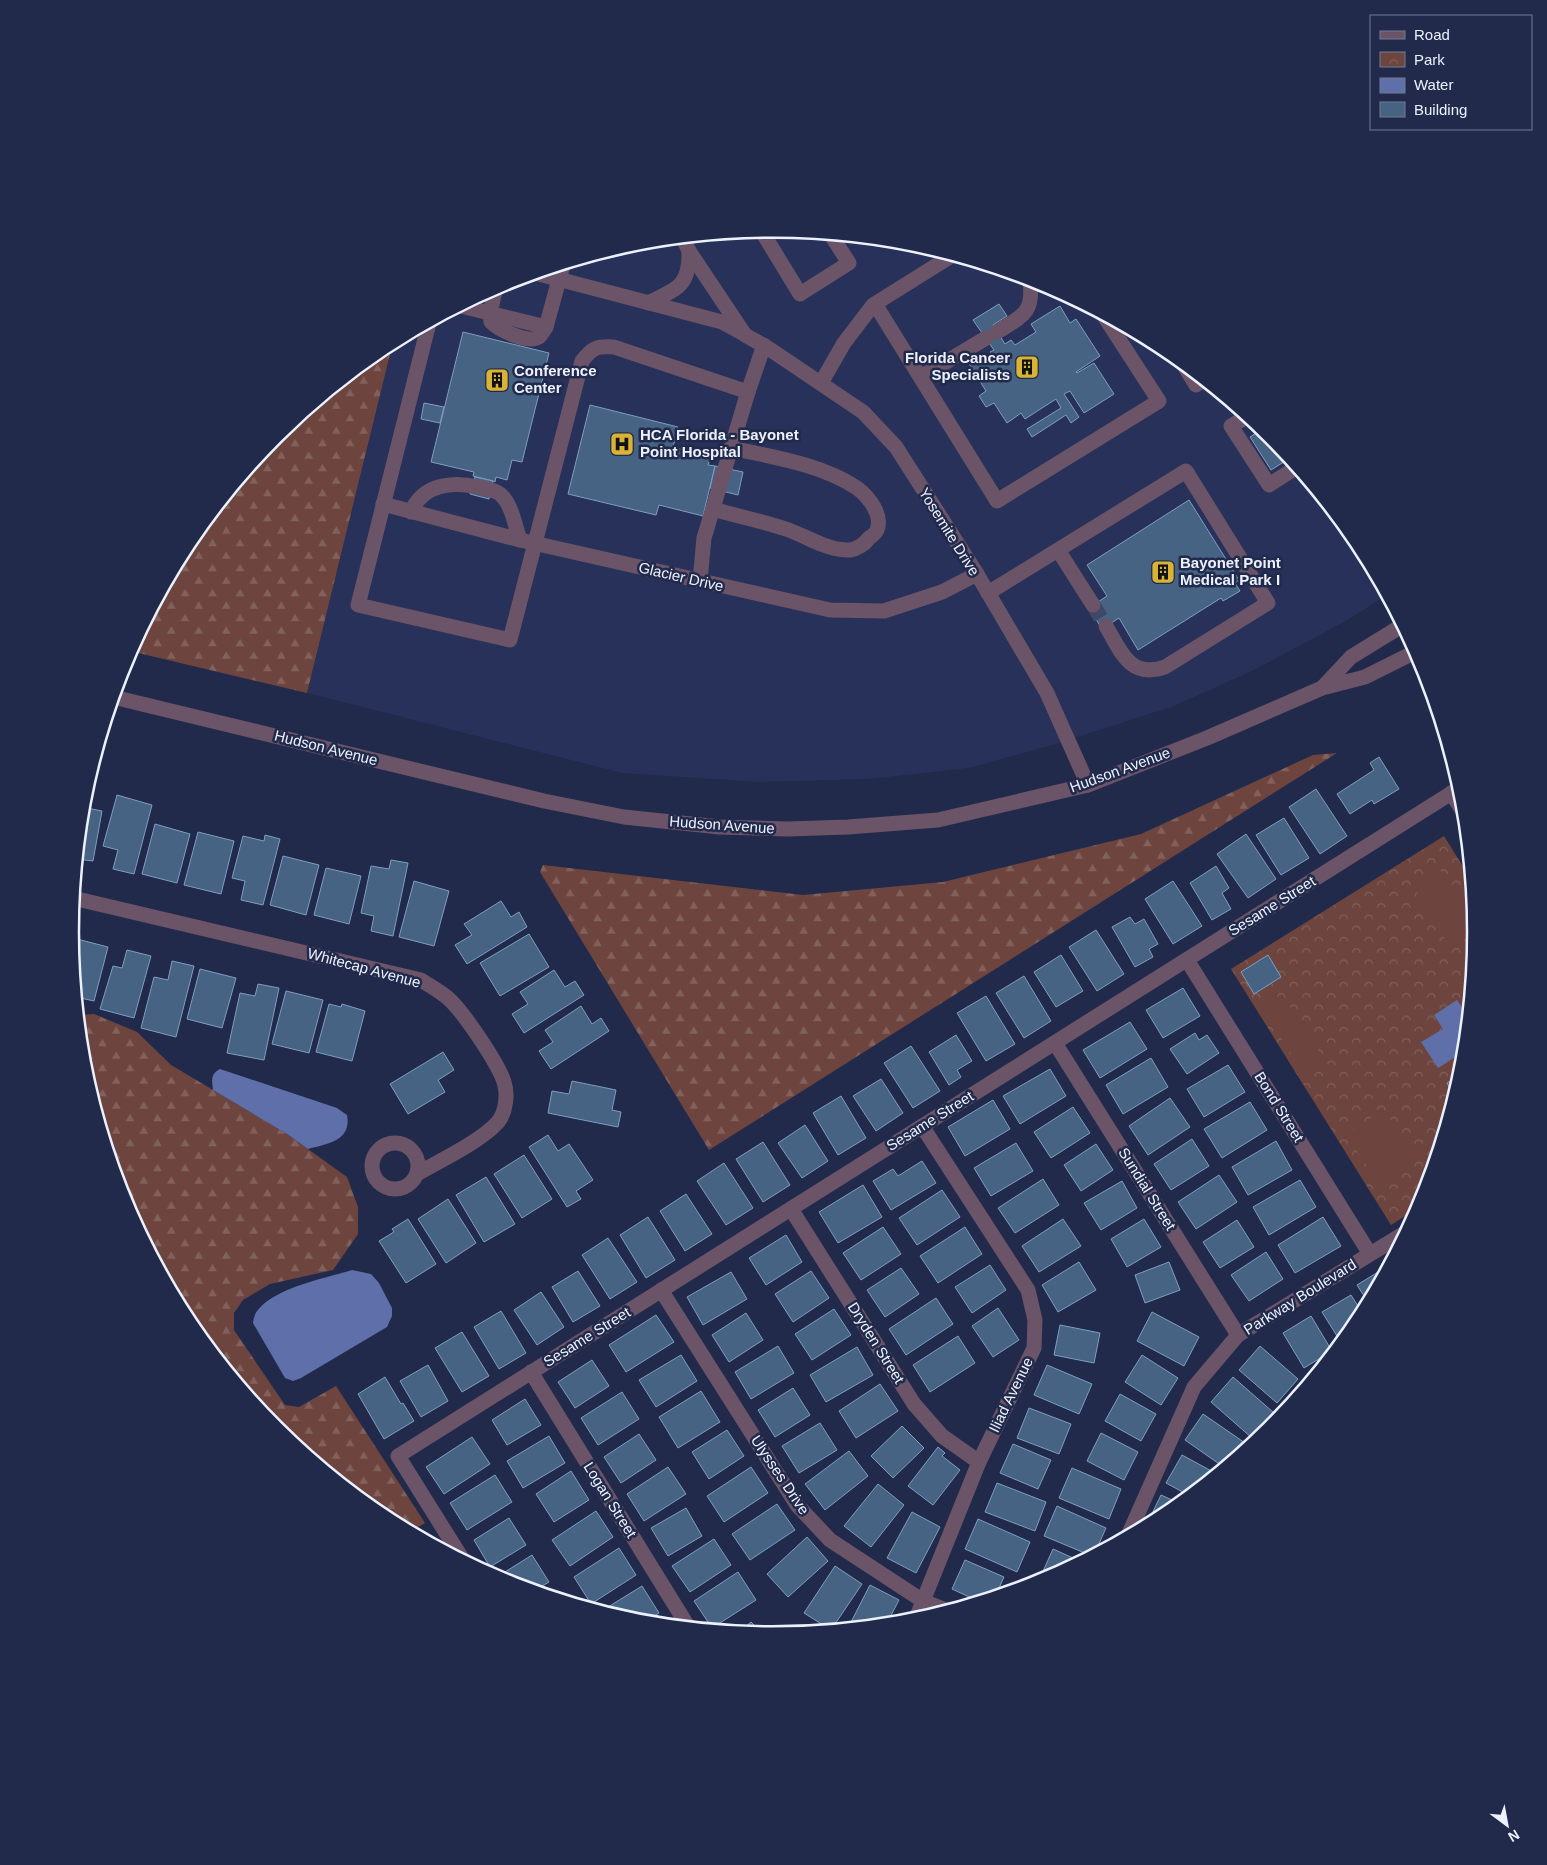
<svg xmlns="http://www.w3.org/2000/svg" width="1547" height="1865" viewBox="0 0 1547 1865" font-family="Arial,sans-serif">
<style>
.built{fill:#273159}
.forest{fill:url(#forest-firs)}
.park{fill:url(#park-crowns)}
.garden{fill:#6d453e}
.water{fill:#5e6fa9}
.building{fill:#466383;stroke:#7f9ec1}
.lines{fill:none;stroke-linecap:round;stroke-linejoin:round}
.minor-tunnel{stroke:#3f4866;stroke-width:15;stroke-dasharray:15 8;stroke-linecap:butt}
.minor{stroke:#6b5468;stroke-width:15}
.labels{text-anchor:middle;stroke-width:5;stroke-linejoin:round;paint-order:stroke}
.poi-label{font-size:15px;font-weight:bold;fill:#ecf1fe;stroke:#212a4b;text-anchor:start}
.street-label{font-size:15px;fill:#ecf1fe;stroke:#212a4b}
.rim{fill:none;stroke:#ecf1fe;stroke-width:2.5}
</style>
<defs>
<pattern id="forest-firs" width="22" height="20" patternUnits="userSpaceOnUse" patternTransform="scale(1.25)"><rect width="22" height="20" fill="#6d453e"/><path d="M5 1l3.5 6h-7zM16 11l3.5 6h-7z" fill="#82605b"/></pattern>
<pattern id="park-crowns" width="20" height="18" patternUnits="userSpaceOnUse" patternTransform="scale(1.25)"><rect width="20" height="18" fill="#6d453e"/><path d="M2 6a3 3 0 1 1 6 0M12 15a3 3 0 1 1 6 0" fill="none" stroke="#82605b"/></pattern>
</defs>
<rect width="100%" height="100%" fill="#212a4b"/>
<path class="built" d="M774 229 911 243 1043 283 1165 348 1271 435 1359 542 1387 595 1346 621 1254 670 1174 706 1056 744 969 768 869 779 759 782 622 773 307 693 393 342 505 282 637 242Z"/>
<g class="forest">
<path d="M393 342 307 693 130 651 189 541 276 435 383 347Z"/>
<path d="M1337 753 709 1150 540 872 543 865 803 895 943 882 1141 834 1313 755Z"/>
<path d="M94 1014 137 1032 171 1065 287 1134 347 1177 358 1207V1234L333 1270 270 1284 243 1300 234 1313V1330L285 1405 299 1407 336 1386 425 1523 410 1532 382 1517 276 1430 188 1323 123 1201 83 1069 78 1015Z"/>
</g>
<path class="park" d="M1444 836 1472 881 1477 933 1463 1070 1423 1202 1421 1206 1391 1225 1231 969Z"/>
<g class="garden">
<path d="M1441 871 1476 927 1477 930 1450 947 1414 888Z"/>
<path d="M1282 994 1328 1065 1307 1078 1261 1007Z"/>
<path d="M1384 1110 1416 1159 1378 1183 1346 1134Z"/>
</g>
<g class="water">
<path d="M1457 1000 1469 1018 1465 1051 1438 1068 1421 1042 1443 1029 1434 1015Z"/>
<path d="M220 1069 337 1108 347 1115C352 1141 327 1144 308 1149L287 1134 213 1090C212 1081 210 1074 220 1069Z"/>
<path d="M352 1270 371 1274 379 1283 392 1308V1316L387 1327 301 1378 293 1381 285 1378 253 1323C255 1291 327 1278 352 1270Z"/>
</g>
<g class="building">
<path d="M999 304 1007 316 993 325 1005 344 1011 340 1015 345 1036 332 1031 324 1060 306 1070 323 1076 319 1100 356 1076 372 1077 373 1094 363 1114 394 1084 413 1070 391 1064 394 1079 417 1071 423 1066 415 1032 437 1027 429 1061 408 1056 399 1025 419 1021 413 1007 423 994 403 986 407 979 396 986 391 968 362 988 361 994 357 990 352 994 350 973 320Z"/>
<path d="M463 332 549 353 522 462 512 460 507 480 496 477 495 482 493 481 473 476 474 472 431 462Z"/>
<path d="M424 403 444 407 440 423 421 419Z"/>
<path d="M590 405 678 427 673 447 711 456 708 465 715 466 703 516 659 505 656 515 568 494Z"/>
<path d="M1263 429 1271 435 1290 458 1271 470 1250 437Z"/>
<path d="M715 466 743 472 738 495 710 488Z"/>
<path d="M475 477 493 481 489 499 470 494Z"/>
<path d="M1189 500 1239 580 1235 583 1240 591 1223 601 1221 598 1138 650 1119 618 1102 629 1089 608 1107 596 1087 565Z"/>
<path d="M1379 757 1399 789 1374 804 1372 800 1350 814 1337 794 1374 770 1370 763Z"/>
<path d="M1316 789 1347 836 1320 854 1289 807Z"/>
<path d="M117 795 152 805 134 874 113 869 118 850 103 846Z"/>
<path d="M82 807 102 811 93 861 77 859Z"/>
<path d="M1284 818 1309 858 1281 875 1256 835Z"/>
<path d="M155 824 190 834 177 883 142 874Z"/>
<path d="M198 832 234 841 221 894 184 885Z"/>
<path d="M1246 834 1276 879 1248 898 1217 854Z"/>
<path d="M265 835 280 839 263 905 241 900 245 881 232 878 243 836 264 841Z"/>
<path d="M283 856 319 865 306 915 270 905Z"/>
<path d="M391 860 408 863 393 936 371 931 374 916 361 913 371 866 389 869Z"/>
<path d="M1216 866 1229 888 1222 893 1231 909 1212 920 1190 883Z"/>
<path d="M326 868 361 876 349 924 314 915Z"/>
<path d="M414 881 449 891 434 946 399 937Z"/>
<path d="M1173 881 1202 926 1173 944 1145 899Z"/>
<path d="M501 901 511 917 519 912 527 927 467 964 455 945 472 935 464 924Z"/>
<path d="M1130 917 1135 924 1144 919 1158 944 1149 949 1153 957 1135 967 1112 927Z"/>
<path d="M1096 930 1124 974 1097 991 1069 947Z"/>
<path d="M529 934 549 967 500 996 480 963Z"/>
<path d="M73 938 108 947 94 1001 76 997 71 944Z"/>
<path d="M127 950 151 956 134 1018 100 1009 113 966 122 968Z"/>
<path d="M1061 955 1083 991 1056 1007 1034 972Z"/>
<path d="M1268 955 1281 977 1254 994 1241 972Z"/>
<path d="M172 961 194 966 176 1037 141 1028 154 977 168 980Z"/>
<path d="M200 969 236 978 222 1028 187 1019Z"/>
<path d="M554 970 565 987 575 981 584 995 524 1033 512 1014 528 1004 520 992Z"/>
<path d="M1024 976 1051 1021 1024 1038 996 993Z"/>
<path d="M258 984 279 988 264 1060 227 1053 240 993 255 996Z"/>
<path d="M1183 988 1200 1016 1163 1038 1146 1010Z"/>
<path d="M286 991 323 1000 309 1053 272 1044Z"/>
<path d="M986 996 1015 1044 986 1061 957 1013Z"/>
<path d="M329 1004 341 1007 342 1004 365 1011 352 1061 316 1052Z"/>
<path d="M581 1006 592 1024 601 1018 609 1031 551 1069 539 1051 553 1042 545 1030Z"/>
<path d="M1130 1022 1147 1049 1100 1078 1083 1050Z"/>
<path d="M1195 1033 1199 1040 1207 1035 1219 1053 1187 1074 1170 1049Z"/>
<path d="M956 1035 972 1061 957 1070 961 1077 949 1085 929 1052Z"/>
<path d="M911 1046 940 1091 913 1108 884 1063Z"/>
<path d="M443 1052 454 1070 438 1080 445 1092 408 1114 390 1084Z"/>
<path d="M1151 1058 1168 1087 1123 1114 1106 1085Z"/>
<path d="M1228 1065 1245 1092 1204 1117 1187 1089Z"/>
<path d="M1050 1069 1066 1096 1020 1124 1003 1096Z"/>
<path d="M1463 1073 1455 1097 1447 1083Z"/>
<path d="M881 1079 903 1113 876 1131 853 1096Z"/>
<path d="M572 1081 616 1090 612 1110 621 1112 618 1127 548 1113 552 1091 569 1094Z"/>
<path d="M841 1096 866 1138 838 1155 813 1113Z"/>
<path d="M1170 1098 1190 1127 1148 1155 1129 1126Z"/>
<path d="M993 1100 1010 1129 965 1156 948 1127Z"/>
<path d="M1250 1102 1267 1130 1222 1158 1204 1129Z"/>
<path d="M1073 1107 1090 1133 1051 1158 1034 1132Z"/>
<path d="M805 1125 828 1161 802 1178 778 1143Z"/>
<path d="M548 1135 558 1151 569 1144 593 1180 576 1191 581 1199 567 1207 529 1147Z"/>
<path d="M1192 1139 1209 1166 1171 1190 1154 1164Z"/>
<path d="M1276 1141 1292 1170 1248 1195 1232 1167Z"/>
<path d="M763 1142 790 1185 763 1202 736 1159Z"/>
<path d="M1016 1143 1033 1171 991 1196 974 1168Z"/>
<path d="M1096 1144 1113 1170 1081 1191 1064 1165Z"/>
<path d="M524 1155 552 1199 522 1218 494 1174Z"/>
<path d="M922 1161 936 1183 891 1210 873 1181 893 1169 898 1176Z"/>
<path d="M724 1163 753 1208 726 1225 697 1181Z"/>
<path d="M1219 1175 1237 1202 1196 1229 1178 1202Z"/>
<path d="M486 1177 515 1224 484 1242 456 1195Z"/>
<path d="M1043 1179 1059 1205 1015 1233 998 1208Z"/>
<path d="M1300 1180 1316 1207 1269 1235 1253 1207Z"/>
<path d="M1122 1181 1137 1208 1101 1230 1084 1203Z"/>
<path d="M863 1185 882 1217 838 1243 819 1212Z"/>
<path d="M942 1190 960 1217 917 1245 899 1218Z"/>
<path d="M686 1194 712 1234 685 1251 660 1211Z"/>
<path d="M448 1199 476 1243 446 1263 418 1219Z"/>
<path d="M648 1217 675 1260 646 1278 620 1235Z"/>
<path d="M1323 1217 1341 1246 1295 1273 1278 1245Z"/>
<path d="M408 1219 436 1264 406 1283 379 1241 394 1232 392 1229Z"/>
<path d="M1063 1219 1081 1246 1039 1272 1022 1246Z"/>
<path d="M1144 1219 1161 1247 1127 1267 1111 1239Z"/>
<path d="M1237 1220 1254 1247 1220 1268 1203 1242Z"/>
<path d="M883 1227 901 1254 861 1280 843 1253Z"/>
<path d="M965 1227 982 1254 938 1283 920 1256Z"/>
<path d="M786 1235 802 1262 766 1285 749 1258Z"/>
<path d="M608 1238 637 1282 610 1299 582 1255Z"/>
<path d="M1266 1252 1283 1279 1249 1301 1231 1275Z"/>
<path d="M1079 1262 1096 1290 1058 1312 1042 1285Z"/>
<path d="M1169 1262 1180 1290 1145 1303 1135 1275Z"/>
<path d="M990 1265 1006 1290 972 1313 955 1287Z"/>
<path d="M901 1268 919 1294 885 1317 867 1290Z"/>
<path d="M1383 1269 1386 1273 1369 1304 1357 1285Z"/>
<path d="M578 1271 600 1306 573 1322 552 1287Z"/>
<path d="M811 1271 829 1298 793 1322 775 1294Z"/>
<path d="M731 1272 747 1299 703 1325 687 1297Z"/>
<path d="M541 1292 564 1327 537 1345 514 1310Z"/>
<path d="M1351 1295 1363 1314 1358 1324 1342 1344 1322 1312Z"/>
<path d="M936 1298 953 1324 906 1355 889 1329Z"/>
<path d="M998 1308 1019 1340 993 1357 972 1326Z"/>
<path d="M834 1309 851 1335 812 1360 795 1334Z"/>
<path d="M501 1311 526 1353 499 1369 474 1327Z"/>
<path d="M1152 1312 1199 1337 1184 1366 1137 1341Z"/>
<path d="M746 1313 763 1340 729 1362 712 1335Z"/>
<path d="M656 1315 674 1342 626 1372 609 1345Z"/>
<path d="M1311 1316 1332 1351 1304 1368 1283 1333Z"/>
<path d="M1060 1325 1100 1333 1094 1363 1054 1355Z"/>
<path d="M462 1332 489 1376 462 1392 435 1348Z"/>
<path d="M958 1336 975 1363 930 1392 913 1365Z"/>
<path d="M778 1346 794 1373 751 1399 735 1372Z"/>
<path d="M1260 1346 1298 1379 1277 1403 1239 1370Z"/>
<path d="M857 1347 873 1375 826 1402 810 1375Z"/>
<path d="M681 1355 697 1381 656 1407 639 1380Z"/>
<path d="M1142 1355 1178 1378 1161 1405 1125 1382Z"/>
<path d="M592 1360 609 1386 575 1408 558 1382Z"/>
<path d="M428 1365 448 1401 421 1417 400 1381Z"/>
<path d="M1047 1365 1092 1384 1079 1414 1034 1395Z"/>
<path d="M385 1377 401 1404 403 1403 414 1421 384 1439 358 1394Z"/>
<path d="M1233 1377 1274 1413 1252 1438 1211 1402Z"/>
<path d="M880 1384 898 1411 856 1438 839 1411Z"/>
<path d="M793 1388 810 1415 775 1437 758 1410Z"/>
<path d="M701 1391 720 1422 678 1448 659 1417Z"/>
<path d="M622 1392 639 1419 598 1445 581 1418Z"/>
<path d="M1120 1394 1156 1414 1141 1441 1105 1421Z"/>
<path d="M525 1399 541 1425 507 1445 492 1420Z"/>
<path d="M1029 1408 1071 1424 1059 1454 1017 1438Z"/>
<path d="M1203 1414 1248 1445 1242 1454 1225 1468 1185 1440Z"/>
<path d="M820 1423 837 1450 799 1473 782 1446Z"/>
<path d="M902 1426 924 1448 893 1478 871 1456Z"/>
<path d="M727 1430 744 1456 709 1479 692 1452Z"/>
<path d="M1101 1433 1138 1452 1124 1480 1087 1461Z"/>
<path d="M639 1434 656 1460 621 1483 604 1457Z"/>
<path d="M549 1436 565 1463 523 1488 507 1461Z"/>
<path d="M472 1437 490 1464 444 1494 426 1467Z"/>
<path d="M1013 1444 1051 1460 1038 1489 1000 1473Z"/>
<path d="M938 1447 945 1453 942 1456 960 1470 933 1505 908 1486Z"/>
<path d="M849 1451 868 1476 825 1510 805 1484Z"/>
<path d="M1182 1455 1217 1474 1190 1496 1166 1483Z"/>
<path d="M668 1467 686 1494 644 1521 627 1494Z"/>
<path d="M751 1467 768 1493 724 1522 707 1496Z"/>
<path d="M1072 1468 1121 1489 1109 1519 1059 1498Z"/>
<path d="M571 1471 589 1500 554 1522 536 1494Z"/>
<path d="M495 1475 512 1502 467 1530 450 1503Z"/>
<path d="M997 1483 1046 1502 1035 1531 985 1512Z"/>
<path d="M878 1484 904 1505 871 1547 844 1526Z"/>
<path d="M1161 1495 1181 1504 1164 1518 1150 1525 1147 1524Z"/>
<path d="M777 1504 795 1530 750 1560 732 1534Z"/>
<path d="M1057 1506 1106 1528 1094 1555 1092 1556 1044 1536Z"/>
<path d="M686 1508 702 1536 668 1556 651 1528Z"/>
<path d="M596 1511 613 1537 570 1566 552 1540Z"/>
<path d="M912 1512 940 1527 916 1573 887 1558Z"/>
<path d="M509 1518 526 1545 490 1567 474 1540Z"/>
<path d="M978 1519 1030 1542 1017 1572 965 1549Z"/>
<path d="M807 1537 828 1561 788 1597 767 1574Z"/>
<path d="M714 1539 731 1565 690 1592 672 1566Z"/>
<path d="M619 1548 636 1575 591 1604 574 1577Z"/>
<path d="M1053 1549 1082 1562 1047 1580 1040 1578Z"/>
<path d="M532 1555 549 1582 534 1591 498 1579 497 1577Z"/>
<path d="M965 1560 1004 1577 995 1597 980 1602 952 1589Z"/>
<path d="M835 1566 862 1584 831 1630 804 1613Z"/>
<path d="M738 1572 756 1600 712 1628 694 1601Z"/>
<path d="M870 1585 899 1600 886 1625 853 1628 849 1626Z"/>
<path d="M642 1586 659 1613 643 1623 600 1612Z"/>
<path d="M751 1622 764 1635 729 1632 735 1625 741 1631Z"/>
</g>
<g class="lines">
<path class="minor-tunnel" d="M1093 605 1106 626"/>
<g class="minor">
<path d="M761 230 800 294 849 263 831 235"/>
<path d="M683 238 689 251 745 335 768 348 863 412 896 447 977 574 1047 693 1088 785"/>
<path d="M535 273 722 322 742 333"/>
<path d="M496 287 490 313 491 322C499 330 528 344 539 337 542 334 544 330 546 327"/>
<path d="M648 303C677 289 690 286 689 251"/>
<path d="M875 304 997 501 1159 401 1104 316"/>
<path d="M461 306 546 327 563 265"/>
<path d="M429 323 358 605 510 640 582 361C593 347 597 346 614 347L748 392 764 345"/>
<path d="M997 332C1024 315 1034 313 1030 279"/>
<path d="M1182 362 1196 385 1204 380"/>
<path d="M921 377 986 338"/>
<path d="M821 383 844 343 873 305 953 255"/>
<path d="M1248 416 1231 426 1269 485 1297 467"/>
<path d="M383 504 520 540 830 610 884 611 942 592 977 574"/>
<path d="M713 509C737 516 762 521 786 529 807 536 827 551 850 550 857 549 865 544 869 538 872 536 876 533 877 530 883 515 869 497 857 488 821 464 772 457 731 448"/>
<path d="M411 512C423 484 452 481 478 487 485 489 493 489 500 494 512 504 515 526 520 540"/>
<path d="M1058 550 1093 605"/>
<path d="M700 581 704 538 748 392"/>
<path d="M988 593 1186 471 1268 603 1165 667C1130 679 1121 652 1106 626"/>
<path d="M1322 688 1351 657 1403 625"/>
<path d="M113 697 544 801 624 817 720 827 788 829 848 827 938 820 1088 785 1207 738 1322 688 1365 677 1417 651"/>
<path d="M1451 793 1466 816"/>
<path d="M73 898 421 980C430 986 441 992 449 999 464 1013 498 1063 504 1082 508 1094 506 1112 498 1122 480 1142 441 1160 417 1174"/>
<path d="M1187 960 1370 1254"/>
<path d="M1055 1043 1238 1335"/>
<circle cx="395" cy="1166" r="23"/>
<path d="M791 1209 914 1404 942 1436 979 1462"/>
<path d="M661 1290 797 1505 830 1540 923 1601 948 1611"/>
<path d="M531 1372 689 1628"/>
<path d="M1127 1538 1194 1387 1238 1335 1408 1231"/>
<path d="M463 1560 398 1456 1461 787"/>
<path d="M915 1621 979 1462 1034 1348 1035 1320 1028 1290 922 1126"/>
</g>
</g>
<defs>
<g id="building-square" transform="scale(1.25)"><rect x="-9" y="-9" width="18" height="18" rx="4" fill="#d9b334" stroke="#212a4b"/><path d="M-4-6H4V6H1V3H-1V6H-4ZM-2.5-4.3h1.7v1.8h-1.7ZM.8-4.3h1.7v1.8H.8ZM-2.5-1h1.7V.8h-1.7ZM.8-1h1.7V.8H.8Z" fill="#111"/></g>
<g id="hospital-square" transform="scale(1.25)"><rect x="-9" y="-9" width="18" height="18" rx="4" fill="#d9b334" stroke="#212a4b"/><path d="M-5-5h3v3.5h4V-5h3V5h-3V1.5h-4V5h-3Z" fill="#111"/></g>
</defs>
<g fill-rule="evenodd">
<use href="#building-square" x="1027" y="367"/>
<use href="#building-square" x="497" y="380"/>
<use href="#hospital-square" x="622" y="444"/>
<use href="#building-square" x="1163" y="572"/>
</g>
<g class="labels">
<g class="poi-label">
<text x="1010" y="363" text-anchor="end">Florida Cancer<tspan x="1010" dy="17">Specialists</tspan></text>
<text x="514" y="376">Conference<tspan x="514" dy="17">Center</tspan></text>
<text x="640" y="440">HCA Florida - Bayonet<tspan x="640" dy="17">Point Hospital</tspan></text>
<text x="1180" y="568">Bayonet Point<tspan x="1180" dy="17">Medical Park I</tspan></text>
</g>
<g class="street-label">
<text transform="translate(949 532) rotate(58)" y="5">Yosemite Drive</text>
<text transform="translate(681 577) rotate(13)" y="5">Glacier Drive</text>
<text transform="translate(326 748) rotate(14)" y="5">Hudson Avenue</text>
<text transform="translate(1120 770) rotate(-20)" y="5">Hudson Avenue</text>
<text transform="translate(722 825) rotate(4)" y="5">Hudson Avenue</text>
<text transform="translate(1272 906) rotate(-32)" y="5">Sesame Street</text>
<text transform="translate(364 968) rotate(15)" y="5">Whitecap Avenue</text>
<text transform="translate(1279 1107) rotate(58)" y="5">Bond Street</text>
<text transform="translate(930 1121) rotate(-32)" y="5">Sesame Street</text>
<text transform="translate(1147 1189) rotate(58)" y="5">Sundial Street</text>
<text transform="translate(1300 1297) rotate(-32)" y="5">Parkway Boulevard</text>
<text transform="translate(587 1337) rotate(-32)" y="5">Sesame Street</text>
<text transform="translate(876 1343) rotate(58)" y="5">Dryden Street</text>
<text transform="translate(1011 1395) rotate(-64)" y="5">Iliad Avenue</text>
<text transform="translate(780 1475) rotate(56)" y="5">Ulysses Drive</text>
<text transform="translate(610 1500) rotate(58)" y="5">Logan Street</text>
</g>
</g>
<path d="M0 0H1547V1865H0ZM79 932a694 694 0 1 1 1388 0a694 694 0 1 1-1388 0Z" fill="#212a4b" fill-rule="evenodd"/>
<path class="rim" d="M79 932a694 694 0 1 1 1388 0a694 694 0 1 1-1388 0Z"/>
<rect x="1370" y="15" width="162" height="115" fill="#212a4b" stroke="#727a93"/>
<rect x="1380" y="31" width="25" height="8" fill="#6b5468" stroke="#727a93"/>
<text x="1414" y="40" font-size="15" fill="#ecf1fe">Road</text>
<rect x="1380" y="52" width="25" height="15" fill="url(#park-crowns)" stroke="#727a93"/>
<text x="1414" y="65" font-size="15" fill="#ecf1fe">Park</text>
<rect x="1380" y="78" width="25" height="15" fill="#5e6fa9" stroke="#727a93"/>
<text x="1414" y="90" font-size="15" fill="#ecf1fe">Water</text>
<rect x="1380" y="102" width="25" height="15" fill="#466383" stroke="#727a93"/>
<text x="1414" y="115" font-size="15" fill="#ecf1fe">Building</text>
<g transform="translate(1507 1825) rotate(148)" stroke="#212a4b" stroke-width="4" paint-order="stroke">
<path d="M0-4L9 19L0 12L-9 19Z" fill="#ecf1fe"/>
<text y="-8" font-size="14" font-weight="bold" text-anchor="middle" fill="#ecf1fe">N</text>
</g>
</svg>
